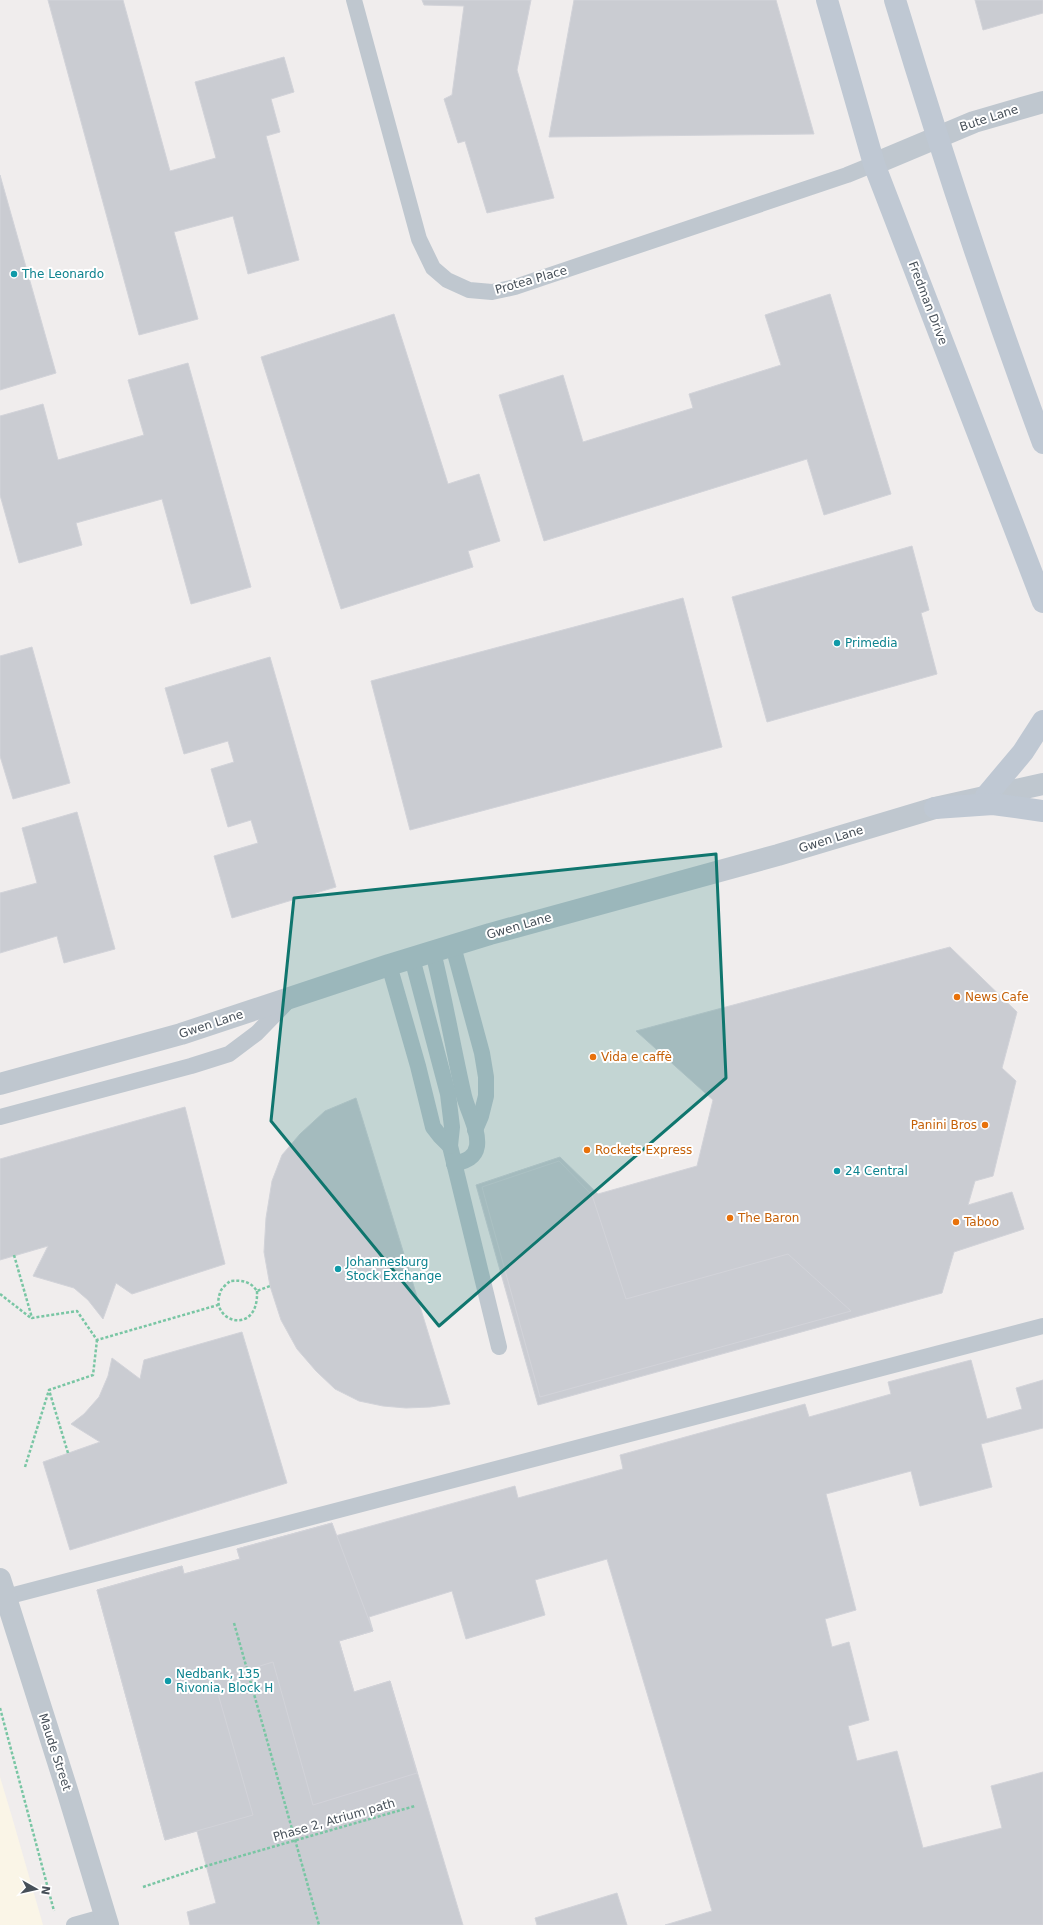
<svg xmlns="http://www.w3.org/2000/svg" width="1043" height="1925" viewBox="0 0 1043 1925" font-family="'DejaVu Sans',sans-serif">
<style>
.commercial{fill:#faf5e7}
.building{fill:#caccd2;stroke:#d2d3d9}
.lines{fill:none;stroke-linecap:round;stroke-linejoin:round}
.path{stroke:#79c6a4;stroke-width:2.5;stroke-dasharray:3 2;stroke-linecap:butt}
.lane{stroke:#bfc7cf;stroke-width:16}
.street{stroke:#bfc7cf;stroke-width:22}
.secondary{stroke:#bfc8d3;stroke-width:22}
.marked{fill:#0f766e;fill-opacity:0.2;stroke:#0f766e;stroke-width:3;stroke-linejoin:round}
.culture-dot{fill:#0f9aa8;stroke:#fff;stroke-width:1.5}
.food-dot{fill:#e8710a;stroke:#fff;stroke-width:1.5}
.labels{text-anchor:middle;stroke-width:4;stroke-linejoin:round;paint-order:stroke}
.street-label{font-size:12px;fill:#475059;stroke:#fff}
.culture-label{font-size:12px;fill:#0d838f;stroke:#fff;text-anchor:start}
.food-label{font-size:12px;fill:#c56008;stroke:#fff;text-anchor:start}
</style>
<rect width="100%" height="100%" fill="#f0eded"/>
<path class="commercial" d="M0 1777 12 1817 43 1925H0Z"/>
<g class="building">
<path d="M48 0H123L170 171 216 158 195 82 284 57 294 92 271 99 280 132 266 136 299 260 248 274 233 216 174 232 198 319 139 335Z"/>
<path d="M422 0H531L517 70 554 198 487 213 465 141 458 143 444 99 452 95 464 6 424 5Z"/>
<path d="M574 0H776L814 134 549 137Z"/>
<path d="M975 0H1043V13L983 30Z"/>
<path d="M0 175 56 373 0 390Z"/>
<path d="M830 294 891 494 824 515 807 459 544 541 499 395 563 375 583 442 693 408 689 394 781 365 765 315Z"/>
<path d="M394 314 448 484 479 474 500 541 468 551 473 567 341 609 261 357Z"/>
<path d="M188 363 251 587 191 604 162 499 76 523 82 545 19 563 0 495V416L43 404 58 460 144 435 128 380Z"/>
<path d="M912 546 929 610 921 613 937 674 767 722 732 597Z"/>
<path d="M683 598 722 747 410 830 371 681Z"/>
<path d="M32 647 70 783 13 799 0 756V656Z"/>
<path d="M270 657 336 887 232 918 214 856 258 843 251 820 228 827 211 769 234 762 228 741 184 754 165 688Z"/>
<path d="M77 812 115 949 64 963 57 936 0 953V893L37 883 22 828Z"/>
<path d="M950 947 1017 1012 1002 1068 1016 1081 993 1176 975 1181 968 1205 1012 1192 1024 1229 954 1252 942 1293 538 1405 476 1185 560 1157 598 1194 697 1166 713 1100 636 1031Z"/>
<path d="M356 1098 450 1404 430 1407 406 1408 383 1406 359 1401 335 1389 316 1371 297 1349 281 1320 270 1286 264 1252 266 1218 272 1181 282 1155 300 1134 325 1111Z"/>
<path d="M185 1107 225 1264 132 1294 116 1283 103 1319 88 1300 74 1288 33 1276 48 1246 0 1260V1159Z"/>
<path d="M559 1161 592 1195 626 1299 788 1254 851 1311 540 1397 482 1187Z"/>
<path d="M242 1332 287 1483 70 1550 43 1462 100 1442 71 1424 84 1414 99 1397 108 1376 112 1358 140 1379 144 1360Z"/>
<path d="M971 1360 987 1419 1022 1409 1016 1388 1043 1380V1428L981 1444 992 1487 920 1506 911 1471 826 1494 856 1610 825 1619 832 1647 849 1642 869 1720 848 1726 857 1761 897 1751 923 1848 1002 1828 991 1786 1043 1772V1925H665L712 1911 607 1559 535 1580 545 1615 466 1639 452 1591 369 1617 373 1631 339 1641 354 1692 390 1681 463 1925H190L187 1912 216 1903 197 1831 165 1840 97 1590 182 1566 184 1574 240 1559 237 1549 332 1523 335 1536 515 1486 518 1498 623 1469 620 1455 805 1404 809 1417 891 1394 888 1382Z"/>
<path d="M332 1523 373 1631 339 1641 354 1692 390 1681 417 1773 313 1805 273 1662 214 1680 253 1815 165 1840 97 1590 182 1566 184 1574 240 1559 237 1549Z"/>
<path d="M617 1893 627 1925H537L535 1918Z"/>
</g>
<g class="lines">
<g class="path">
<path d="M14 1255 32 1318 77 1311 97 1340 218 1305"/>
<path d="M257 1291C259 1337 209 1322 220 1293 221 1288 227 1284 230 1281 242 1280 250 1281 257 1291L270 1286"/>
<path d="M0 1294 31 1318"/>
<path d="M68 1453 49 1390 93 1375 97 1340"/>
<path d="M25 1467 49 1390"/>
<path d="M234 1623 319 1925"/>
<path d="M0 1708 54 1911"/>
<path d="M143 1887 206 1866 415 1806"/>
</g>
<g class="lane">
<path d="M354 0 419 239 433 268 447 280 469 290 492 292 515 287 847 175 874 164"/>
<path d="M453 946 482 1053 486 1077V1096L481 1116 475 1130"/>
<path d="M433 952C445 1000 453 1048 464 1096 468 1112 479 1130 477 1146 475 1159 464 1161 454 1164"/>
<path d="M412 958 448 1094 452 1127 450 1146 499 1347"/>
<path d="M389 965 418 1066 433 1127 440 1136 450 1146"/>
<path d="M0 1117 191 1066 229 1054 257 1033 289 1000"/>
<path d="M6 1597 1043 1326"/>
<path d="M74 1925 106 1916"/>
</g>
<g class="street">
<path d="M874 164 974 122 1043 102"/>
<path d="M0 1084 181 1034 389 965 490 934 778 855 935 808 1043 784"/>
<path d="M0 1579 67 1790 108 1925"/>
</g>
<g class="secondary">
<path d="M827 0 874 164 1043 602"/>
<path d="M895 0C940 149 989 297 1043 443"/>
<path d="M986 796 1023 752 1043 721"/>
<path d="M935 808 993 804 1043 811"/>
</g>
</g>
<path class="marked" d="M716 854 726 1078 439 1326 271 1121 294 898Z"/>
<g class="culture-dot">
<circle cx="14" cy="274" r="4"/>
<circle cx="837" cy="643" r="4"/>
<circle cx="837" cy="1171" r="4"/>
<circle cx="338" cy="1269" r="4"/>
<circle cx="168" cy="1681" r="4"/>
</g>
<g class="food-dot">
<circle cx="957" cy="997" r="4"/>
<circle cx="593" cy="1057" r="4"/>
<circle cx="985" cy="1125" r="4"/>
<circle cx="587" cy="1150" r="4"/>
<circle cx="730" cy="1218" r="4"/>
<circle cx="956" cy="1222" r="4"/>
</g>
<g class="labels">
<g class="street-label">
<text transform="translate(989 118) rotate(-18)" y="4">Bute Lane</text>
<text transform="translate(531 280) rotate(-16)" y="4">Protea Place</text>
<text transform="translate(928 303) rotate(69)" y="4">Fredman Drive</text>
<text transform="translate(831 839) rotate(-17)" y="4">Gwen Lane</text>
<text transform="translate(519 926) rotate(-16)" y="4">Gwen Lane</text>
<text transform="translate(211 1024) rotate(-18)" y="4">Gwen Lane</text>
<text transform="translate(55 1752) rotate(72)" y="4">Maude Street</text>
<text transform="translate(334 1820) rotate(-16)" y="4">Phase 2, Atrium path</text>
</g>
<g class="culture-label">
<text x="22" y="278">The Leonardo</text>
<text x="845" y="647">Primedia</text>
<text x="845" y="1175">24 Central</text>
<text x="346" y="1266">Johannesburg<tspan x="346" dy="14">Stock Exchange</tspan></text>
<text x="176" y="1678">Nedbank, 135<tspan x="176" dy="14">Rivonia, Block H</tspan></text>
</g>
<g class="food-label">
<text x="965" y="1001">News Cafe</text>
<text x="601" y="1061">Vida e caffè</text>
<text x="977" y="1129" text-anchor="end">Panini Bros</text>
<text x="595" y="1154">Rockets Express</text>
<text x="738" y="1222">The Baron</text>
<text x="964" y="1226">Taboo</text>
</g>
</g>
<g transform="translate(36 1889) rotate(98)" stroke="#ffffff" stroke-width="3" paint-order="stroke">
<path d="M0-3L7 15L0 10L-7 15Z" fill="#475059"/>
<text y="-6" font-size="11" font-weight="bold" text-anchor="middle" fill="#475059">N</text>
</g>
</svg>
